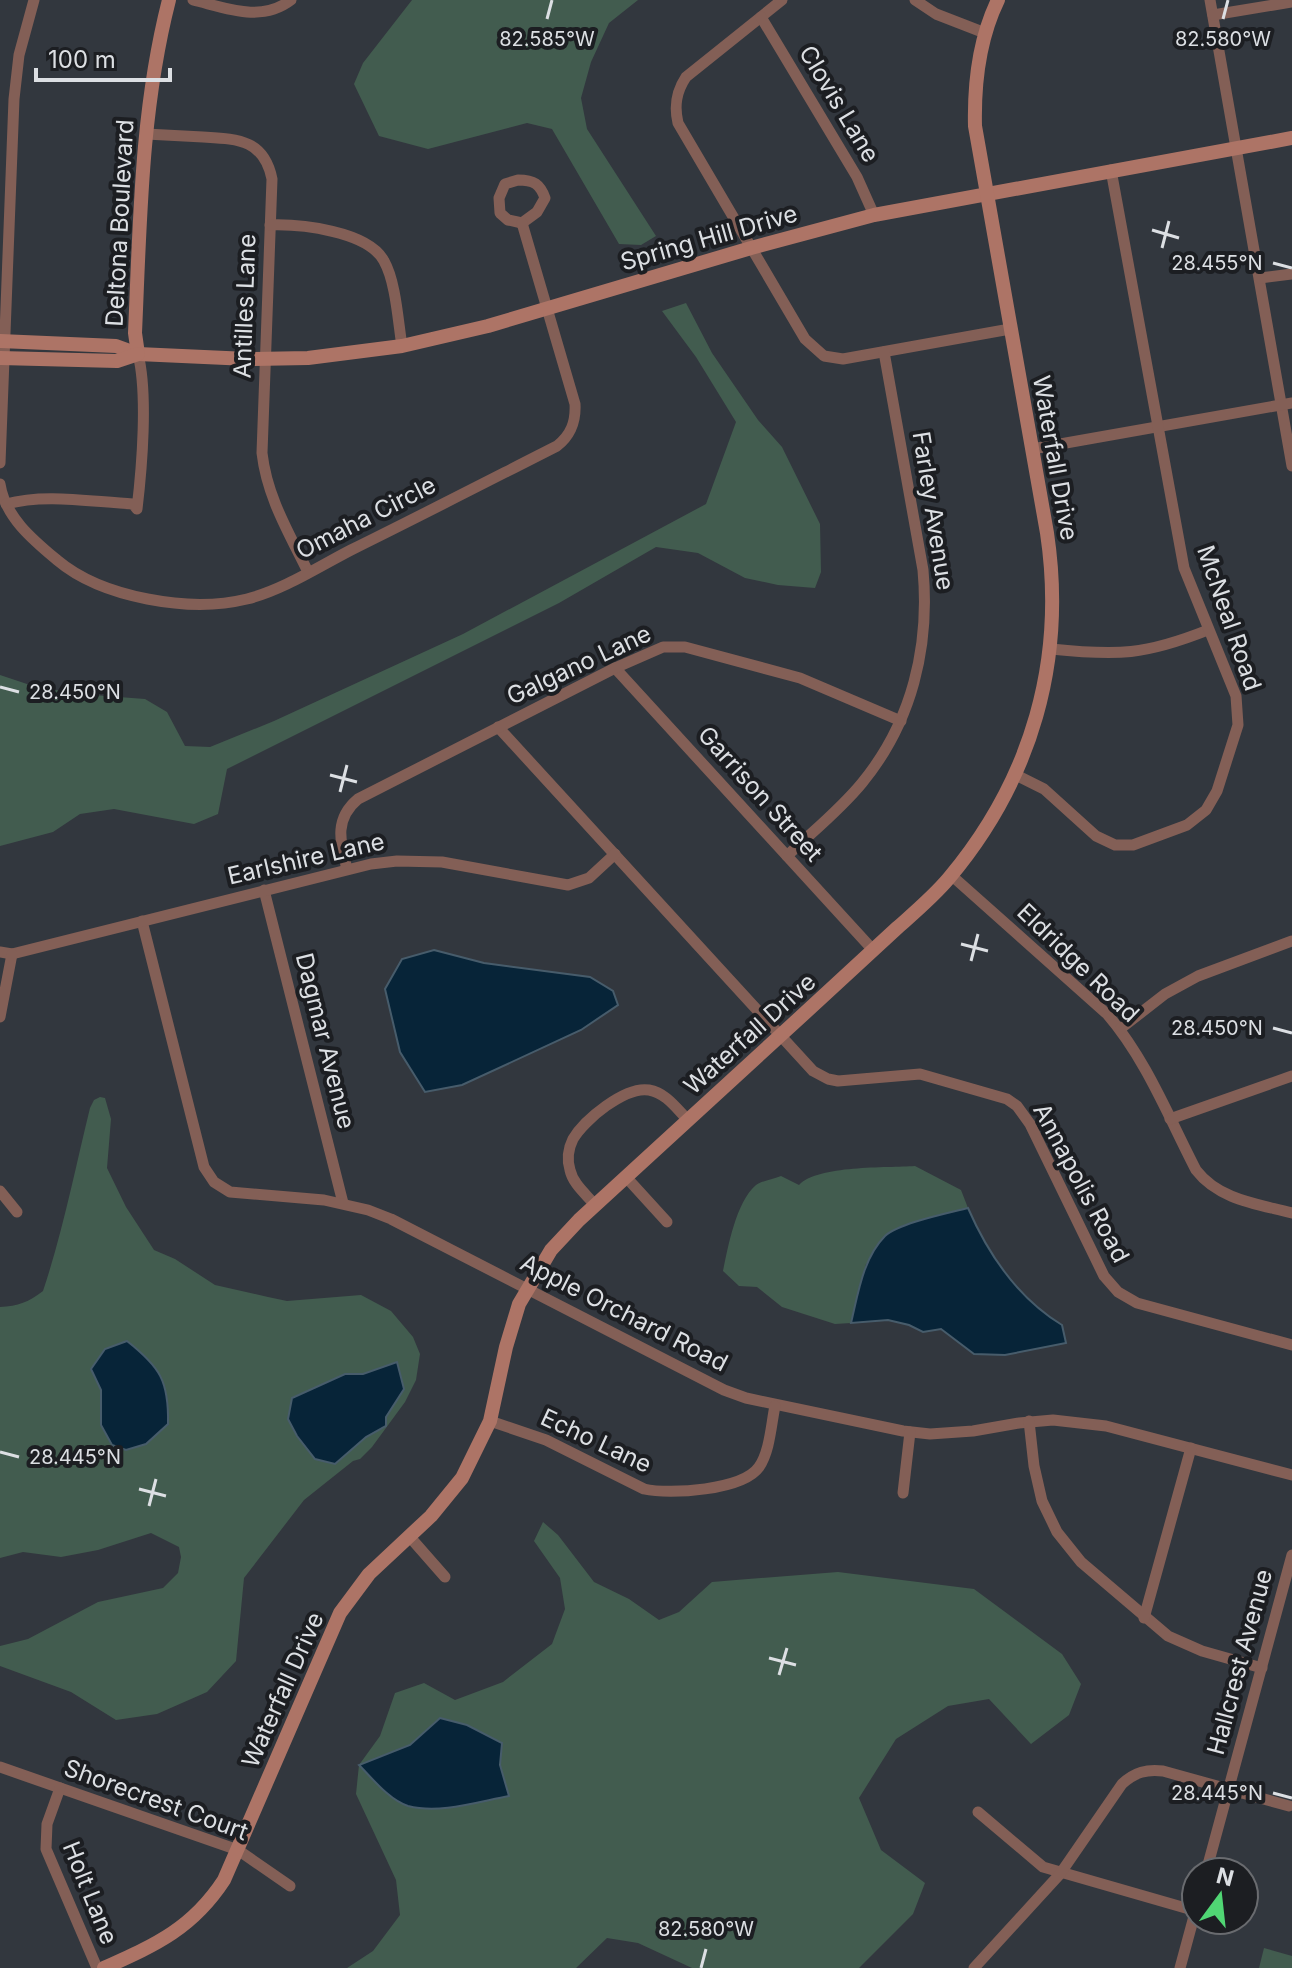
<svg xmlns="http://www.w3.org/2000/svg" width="1292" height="1968" viewBox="0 0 1292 1968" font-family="Inter,sans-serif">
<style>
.green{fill:#425c4f;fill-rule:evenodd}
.water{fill:#072438;stroke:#475c6b;stroke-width:2}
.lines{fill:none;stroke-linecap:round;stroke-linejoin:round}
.street{stroke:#835f56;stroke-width:11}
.secondary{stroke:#ad7466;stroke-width:14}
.ticks{fill:none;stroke:#dcdfe3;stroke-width:3}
.labels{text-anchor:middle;stroke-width:8;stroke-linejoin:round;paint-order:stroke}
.street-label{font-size:24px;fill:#dcdfe3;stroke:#1c1e22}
.ticks-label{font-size:20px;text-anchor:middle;fill:#dcdfe3;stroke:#1c1e22;stroke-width:8;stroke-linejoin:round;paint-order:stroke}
</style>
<rect width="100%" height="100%" fill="#32373e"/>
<g class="green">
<path d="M412 0H638L609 23 591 62 581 98 587 129 656 236 641 245 619 244 552 129 527 123 428 149 379 136 354 84 363 63Z"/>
<path d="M686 303 712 353 758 420 782 447 820 524 821 572 815 588 778 585 745 578 698 553 656 547 559 603 227 769 218 814 194 824 114 809 80 814 53 832 0 846V675L33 686 79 694 145 699 167 712 185 746 210 747 274 721 463 634 706 504 736 422 696 357 662 311Z"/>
<path d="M100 1097 105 1098 111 1119 107 1168 126 1207 154 1250 175 1259 215 1285 268 1297 287 1301 361 1295 391 1311 413 1337 420 1354 416 1380 405 1402 372 1447 360 1459 353 1461 304 1500 244 1578 236 1661 207 1692 157 1714 116 1720 71 1692 0 1666V1646L28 1639 98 1602 163 1588 178 1573 181 1557 179 1547 151 1533 98 1550 61 1557 23 1552 0 1558V1307C18 1306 29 1302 43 1291 63 1231 75 1169 90 1108L94 1100ZM345 1374H363L404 1389 386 1417V1426L366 1437 335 1464 292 1398Z"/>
<path d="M915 1166 961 1190 968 1208 916 1222 866 1264 851 1323 835 1324 782 1307 757 1287 739 1286 723 1271C728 1247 736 1202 756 1185 761 1181 774 1179 781 1176L799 1185C817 1165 887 1168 915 1166Z"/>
<path d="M543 1522 558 1535 594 1582 629 1599 659 1620 679 1612 712 1582 748 1579 838 1572 974 1589 1062 1654 1081 1684 1069 1715 1031 1744 989 1699 948 1706 896 1739 859 1798 881 1850 925 1883 913 1914 859 1968H692L638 1943 607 1938 576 1968H347L373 1951 400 1915 396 1880 356 1794 359 1765 380 1736 395 1693 424 1683 455 1700 503 1682 552 1644 565 1609 560 1578 534 1541ZM502 1743 500 1765 509 1796 360 1765 410 1745Z"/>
<path d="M1264 1948 1292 1956V1968H1259Z"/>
</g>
<g class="water">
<path d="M434 950 484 963 590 977 613 991 618 1005 581 1030 462 1085 425 1092 400 1052 385 989 402 959Z"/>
<path d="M968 1208C988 1254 1018 1298 1062 1325L1066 1343 1005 1355 974 1354 941 1329 923 1332 909 1325 888 1320 851 1323C858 1294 863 1258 885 1236 899 1223 949 1213 968 1208Z"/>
<path d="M127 1341C160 1367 169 1381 168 1424L146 1444 126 1450 112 1445 101 1425V1390L91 1369 105 1349Z"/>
<path d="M397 1362 404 1389 386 1417V1426L366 1437 335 1464 315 1459 297 1436 288 1419 292 1398 345 1374H363Z"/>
<path d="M440 1718 467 1725 502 1743 500 1765 509 1796C477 1802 440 1814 408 1806 389 1800 372 1778 359 1765L410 1745Z"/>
</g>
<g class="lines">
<g class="street">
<path d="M193 0C226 8 261 23 291 0"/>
<path d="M782 0 686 77C676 92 674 106 678 123L805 339 824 356 843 359 1010 329"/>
<path d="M915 0 936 14 985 33"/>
<path d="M1210 0 1292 466"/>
<path d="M1213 15 1292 2"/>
<path d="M761 17 857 177 874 215"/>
<path d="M146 134C165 135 184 136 203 137 237 139 264 139 272 179L262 453C267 497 289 533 308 572"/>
<path d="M518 180C534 180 540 184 545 198L537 212 522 223 508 220 500 213 499 198 505 184Z"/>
<path d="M270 225C300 224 368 231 384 261 396 282 398 322 402 346"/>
<path d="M1260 278 1292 274"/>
<path d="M1032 449 1292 403"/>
<path d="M0 463 14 99 19 55 34 0"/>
<path d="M0 484C5 517 33 540 57 560 102 598 190 613 247 599 283 590 318 567 351 550 420 516 488 481 557 446 571 435 576 422 575 404L522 223"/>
<path d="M6 504C45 493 92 502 133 504L137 509C142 467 148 394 138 354"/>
<path d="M1051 649C1118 656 1145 655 1208 630"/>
<path d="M615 668 873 950"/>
<path d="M498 727 813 1071 828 1079 838 1081 920 1074 1007 1099 1017 1106 1030 1124 1104 1276 1118 1292 1137 1303 1292 1345"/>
<path d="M1016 775 1044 789 1096 836 1115 845H1133L1187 825 1206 810 1217 791 1238 725 1236 696 1184 568 1111 170"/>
<path d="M787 856C812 832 840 810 862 783 912 722 930 647 923 570L884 352"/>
<path d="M347 869C340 841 334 819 358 799L615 668 663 647H685L800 678 901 721"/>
<path d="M951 875 1107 1014C1146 1059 1169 1118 1196 1170 1219 1200 1258 1204 1292 1213"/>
<path d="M264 890 343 1203"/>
<path d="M142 921 204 1167 214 1182 230 1192 324 1200 368 1210 391 1219 724 1390 746 1398 903 1431 930 1434 973 1431 1019 1423 1053 1420 1106 1426 1292 1475"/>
<path d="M0 952 12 954 371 864 397 861 442 862 568 885 589 878 615 854"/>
<path d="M0 1017 12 954"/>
<path d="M1120 1029 1165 994 1198 976 1292 941"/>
<path d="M1170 1119 1292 1076"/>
<path d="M626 1177 667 1222"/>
<path d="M0 1191 17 1212"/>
<path d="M595 1205C586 1194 573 1184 570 1170 567 1160 568 1149 573 1139 584 1120 625 1086 649 1090 666 1093 676 1108 688 1120"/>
<path d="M490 1421 546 1440 644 1489C670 1495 743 1490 759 1467 770 1451 771 1425 775 1406"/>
<path d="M1029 1421 1034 1466 1042 1501 1057 1532 1081 1562 1168 1636 1202 1651 1262 1668"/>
<path d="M903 1493 910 1432"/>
<path d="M409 1536 445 1577"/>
<path d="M1144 1618 1191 1448"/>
<path d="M0 1767 238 1850 290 1886"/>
<path d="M60 1788 47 1824 46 1849 97 1968"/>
<path d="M978 1812 1043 1867 1196 1911"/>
<path d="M1206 1872 1292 1555"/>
<path d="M974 1968 1060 1874 1122 1784C1135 1772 1147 1769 1163 1771L1289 1806"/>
<path d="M1180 1968 1196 1909"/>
</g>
<g class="secondary">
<path d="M0 341 116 346 138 354 248 359 308 358 402 346 488 326 751 248 874 215 1292 138"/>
<path d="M138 354 135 333C140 221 141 109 169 0"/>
<path d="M0 358 117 361 138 354"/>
<path d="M104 1968C155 1945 192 1929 224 1880L340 1613 369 1574 431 1516 462 1478 490 1421 506 1347 519 1304 551 1250 579 1220C655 1150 731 1080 807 1011 837 983 867 956 897 928 915 912 934 896 949 878 1032 779 1066 660 1047 533L975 126C974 83 979 39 998 0"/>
</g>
</g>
<path class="ticks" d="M547 19 552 0M1223 19 1228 0M1152 230 1179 238M1162 248 1169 221M1273 263 1292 268M0 687 19 692M330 775 357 782M340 792 347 765M961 944 988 951M971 961 978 934M1273 1028 1292 1033M0 1452 19 1457M139 1489 166 1496M149 1506 156 1479M769 1658 796 1665M779 1675 787 1648M1273 1793 1292 1798M701 1968 706 1949"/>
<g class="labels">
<g class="street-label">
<text transform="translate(839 104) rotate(59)" y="8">Clovis Lane</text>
<text transform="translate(120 223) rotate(-87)" y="8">Deltona Boulevard</text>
<text transform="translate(709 238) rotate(-16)" y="8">Spring Hill Drive</text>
<text transform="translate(245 306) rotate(-88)" y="8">Antilles Lane</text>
<text transform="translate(1055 458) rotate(80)" y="8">Waterfall Drive</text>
<text transform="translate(933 511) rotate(81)" y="8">Farley Avenue</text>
<text transform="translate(366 518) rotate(-27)" y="8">Omaha Circle</text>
<text transform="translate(1229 618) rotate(71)" y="8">McNeal Road</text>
<text transform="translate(579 665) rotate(-25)" y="8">Galgano Lane</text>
<text transform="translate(760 794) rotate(48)" y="8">Garrison Street</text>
<text transform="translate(306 859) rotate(-13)" y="8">Earlshire Lane</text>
<text transform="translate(1078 963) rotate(44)" y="8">Eldridge Road</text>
<text transform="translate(750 1034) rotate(-42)" y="8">Waterfall Drive</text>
<text transform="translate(325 1041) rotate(76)" y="8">Dagmar Avenue</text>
<text transform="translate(1081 1183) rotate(62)" y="8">Annapolis Road</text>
<text transform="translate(624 1313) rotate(27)" y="8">Apple Orchard Road</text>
<text transform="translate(596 1441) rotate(25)" y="8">Echo Lane</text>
<text transform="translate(1240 1662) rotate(-75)" y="8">Hallcrest Avenue</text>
<text transform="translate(283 1690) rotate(-66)" y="8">Waterfall Drive</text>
<text transform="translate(156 1800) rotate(20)" y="8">Shorecrest Court</text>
<text transform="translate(90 1893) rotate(68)" y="8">Holt Lane</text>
</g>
</g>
<g class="ticks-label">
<text x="547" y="46">82.585°W</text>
<text x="1223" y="46">82.580°W</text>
<text x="1217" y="270">28.455°N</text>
<text x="75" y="699">28.450°N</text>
<text x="1217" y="1035">28.450°N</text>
<text x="75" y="1464">28.445°N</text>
<text x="1217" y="1800">28.445°N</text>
<text x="706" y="1936">82.580°W</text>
</g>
<g transform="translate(1220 1896) rotate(15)"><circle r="38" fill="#1c1e22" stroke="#696b6f" stroke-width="2"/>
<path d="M0-6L14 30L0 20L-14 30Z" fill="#50d674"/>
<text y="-12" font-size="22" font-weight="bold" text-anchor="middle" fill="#dcdfe3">N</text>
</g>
<path d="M36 68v12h134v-12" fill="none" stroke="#dcdfe3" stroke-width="4"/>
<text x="48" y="68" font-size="24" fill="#dcdfe3" stroke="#1c1e22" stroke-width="6" paint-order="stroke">100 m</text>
</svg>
